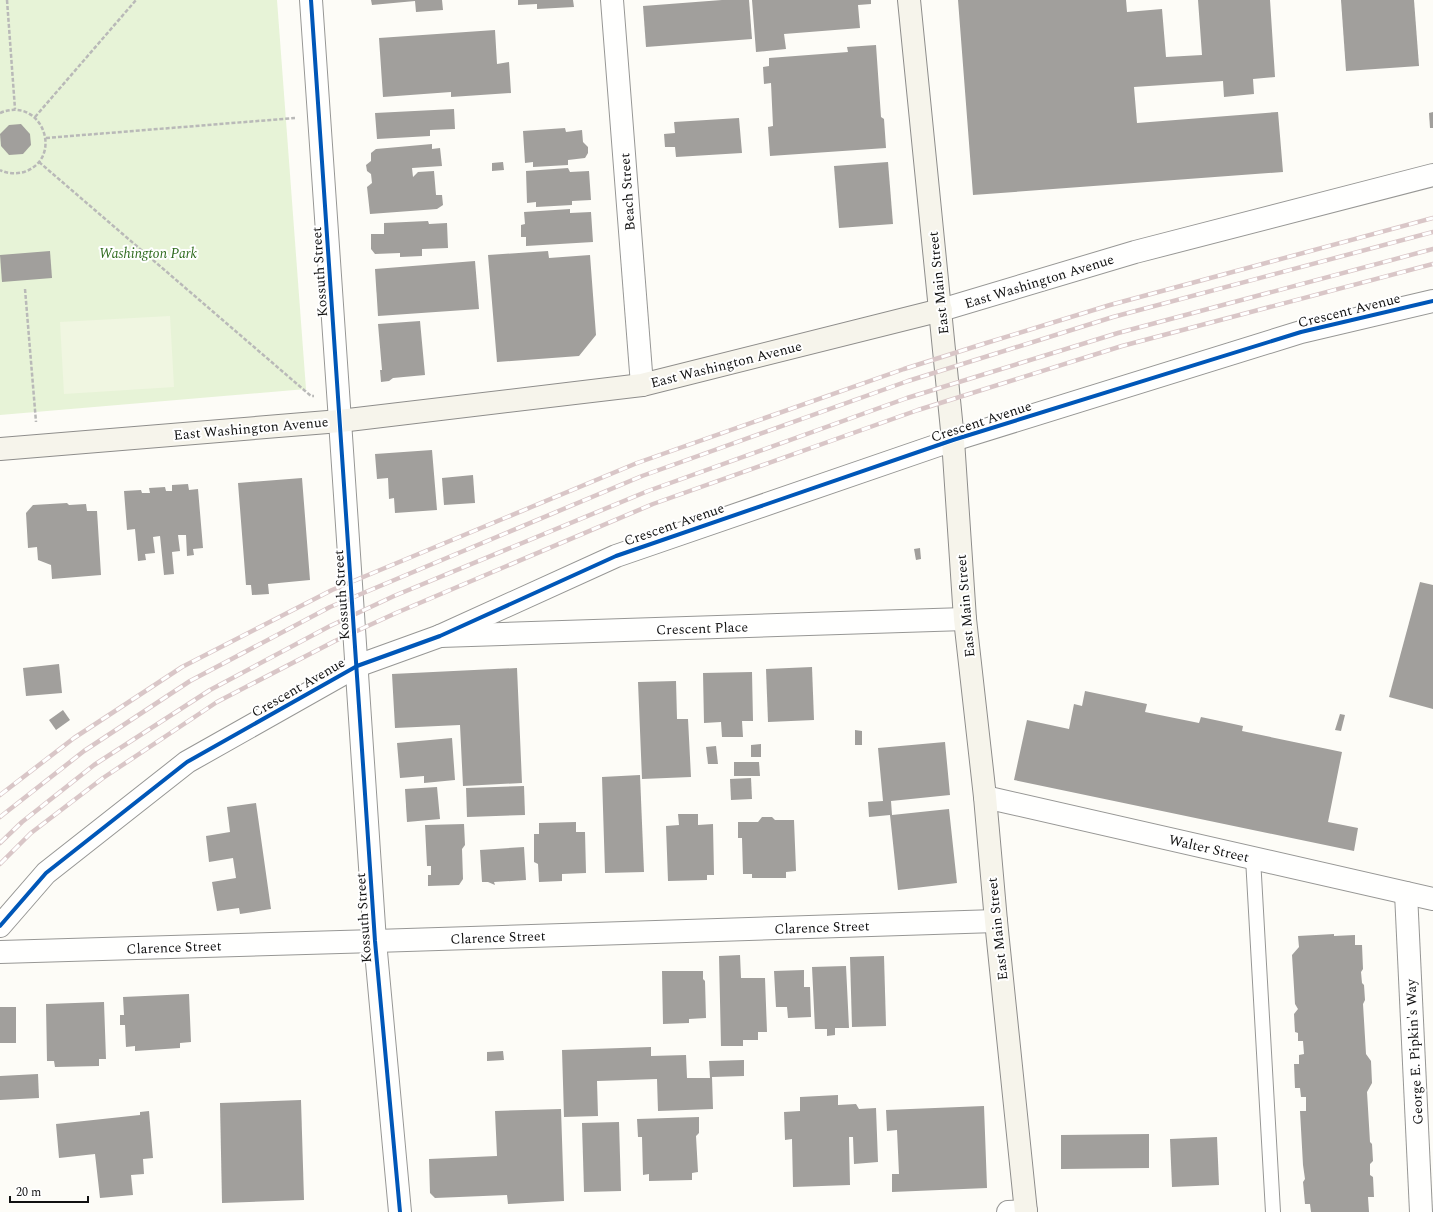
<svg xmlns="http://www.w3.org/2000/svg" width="1433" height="1212" viewBox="0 0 1433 1212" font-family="Spectral,serif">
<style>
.green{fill:#e7f3d7}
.pitch{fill:#f0f6e1}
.building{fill:#a19f9c}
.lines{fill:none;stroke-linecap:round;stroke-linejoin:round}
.service-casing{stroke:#979795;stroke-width:16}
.minor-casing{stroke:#979795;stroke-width:24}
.tertiary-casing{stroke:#979795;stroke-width:24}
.secondary-casing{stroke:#8e8d8b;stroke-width:24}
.path{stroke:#b9b9b8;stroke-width:2.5;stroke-dasharray:4 2;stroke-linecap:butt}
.service{stroke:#fffffe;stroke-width:14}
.minor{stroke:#fffffe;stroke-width:22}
.tertiary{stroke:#fffffe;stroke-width:22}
.secondary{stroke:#f6f4eb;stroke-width:22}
.rail-casing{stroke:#d9c6c7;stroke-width:4.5}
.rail{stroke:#fff;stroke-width:3;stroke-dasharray:9;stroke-linecap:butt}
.cycleway-casing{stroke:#fff;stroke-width:6}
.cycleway{stroke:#0057b8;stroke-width:4}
.labels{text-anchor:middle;stroke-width:4;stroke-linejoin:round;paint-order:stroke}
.street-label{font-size:14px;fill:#111;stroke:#fff}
.park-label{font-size:14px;font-style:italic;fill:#2f6b1f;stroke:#fff}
</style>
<rect width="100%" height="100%" fill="#fdfcf7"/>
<path class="green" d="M0 0H277L306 389 0 415Z"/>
<path class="pitch" d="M170 316 174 387 64 394 60 322Z"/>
<g class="building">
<path d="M371 0H442L443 10 416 12 415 1 372 5Z"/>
<path d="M518 0H573L574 7 537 9V4L518 5Z"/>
<path d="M722 0H749L752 39 646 47 643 6Z"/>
<path d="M752 0H871V4L858 5 860 28 784 34 786 49 756 52Z"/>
<path d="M958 0H1126L1127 12 1162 9 1166 57 1202 55 1198 0H1270L1275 77 1253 79 1254 94 1224 97 1223 81 1134 87 1137 123 1278 112 1283 172 973 195Z"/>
<path d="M1341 0H1414L1419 66 1346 71Z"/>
<path d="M495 30 497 64 509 62 511 93 451 97V92L383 97 379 38Z"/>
<path d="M876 45 881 117 884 119 886 148 770 156 768 127 773 126 771 83 764 84 763 67 769 66V58L848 52 847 47Z"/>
<path d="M454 109 455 129 430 130V136L377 139 375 113Z"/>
<path d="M1433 112V128H1430L1429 113Z"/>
<path d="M739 118 742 153 676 157 675 147H665L664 134 675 133 674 122Z"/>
<path d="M21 124 30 134 31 145 23 154 9 155 1 146 0 134 9 125Z"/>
<path d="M565 128 566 132 582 130 583 142 588 147V153L585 158 568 160V165L533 167V162L525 163 523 131Z"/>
<path d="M432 144V149L440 148 442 166 412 168 413 177 418 172 434 171 436 195H442L443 205 437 209 370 214 367 187 372 183 371 174 367 171 366 165 371 161V153L376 149Z"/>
<path d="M503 162 504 170 492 171V163Z"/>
<path d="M888 162 893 224 839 228 834 166Z"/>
<path d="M568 168 570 172 589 171 591 200 572 201V205L536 207V202L527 203 526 171Z"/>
<path d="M570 209V213L591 212 593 242 526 246V237H521V225L525 224 524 212Z"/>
<path d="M428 221 429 224 447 223 448 248 422 249V256L400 257V253L375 254 371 249V234H384V223Z"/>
<path d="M50 251 52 278 2 282 0 255Z"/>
<path d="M548 251 549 258 590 255 596 335 579 356 497 362 488 255Z"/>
<path d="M475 261 479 309 378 316 375 269Z"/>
<path d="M420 321 425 375 393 378 389 381 381 382 380 370H382L378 324Z"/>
<path d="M432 450 437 510 395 513 394 498 389 499 388 478 377 479 375 454Z"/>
<path d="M473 475 475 503 444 505 442 478Z"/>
<path d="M302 478 310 580 268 584 269 594 252 595 251 585H246L238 483Z"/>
<path d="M188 484 189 490 198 489 203 548 193 549 194 555 187 556 186 535H178L180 551 172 552 174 574 164 575 160 536 153 537 155 553 145 554 146 560 138 561 135 529 127 530 124 491 141 490 142 493H150L149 488 165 487 166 491H172V485Z"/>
<path d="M67 503 69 505 86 504 87 511H97L101 575 52 579 51 565 38 560 37 547 28 548 26 513 33 505Z"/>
<path d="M920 548 921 559 916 560 914 549Z"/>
<path d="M1420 582 1433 585V709L1389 697Z"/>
<path d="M59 664 62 693 26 696 23 668Z"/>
<path d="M812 667 814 720 768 722 766 669Z"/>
<path d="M517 668 522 783 463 786 460 725 395 728 392 674Z"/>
<path d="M752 672 753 721H742L743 737H722L721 722 704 723 703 673Z"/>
<path d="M676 681 677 719H688L691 777 642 779 638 682Z"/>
<path d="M1085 691 1147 704 1145 712 1199 723 1201 717 1243 726 1242 731 1342 752 1328 822 1358 828 1354 851 1014 780 1027 720 1069 729 1074 704 1082 706Z"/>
<path d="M63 710 70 720 56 730 49 720Z"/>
<path d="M1340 714 1345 715 1341 731 1335 730Z"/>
<path d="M855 730 862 731V745H855Z"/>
<path d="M452 738 455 780 424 783V776L400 778 397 743Z"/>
<path d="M945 742 950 795 891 801 892 815 949 809 957 883 898 890 890 815 869 817 868 802 883 801 878 748Z"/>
<path d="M761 744V757H751V745Z"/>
<path d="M716 746 718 764H708L706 747Z"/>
<path d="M734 762H759L760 776H734Z"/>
<path d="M640 775 644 872 605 873 602 777Z"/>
<path d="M751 778 752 799 731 800 730 779Z"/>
<path d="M524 786 525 815 467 817 466 788Z"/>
<path d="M437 787 440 819 407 822 405 789Z"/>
<path d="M256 803 271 909 240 914 239 908 217 911 212 882 236 878 233 858 209 862 206 836 230 832 227 807Z"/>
<path d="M678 814H698V825L713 824 714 875H707V880L668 881 666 826 679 825Z"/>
<path d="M762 817H772L775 820H794L796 871 786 872V878H752V874H743L742 838H738V822H758Z"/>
<path d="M576 822V832H585L586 873 562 874V881L539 882 538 864 534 862V834H539V823Z"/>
<path d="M464 824 465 845 462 849 463 879 459 885 428 886V875H431V866H427L425 825Z"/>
<path d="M524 847 526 880 494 882 495 885 488 882H482L480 850Z"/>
<path d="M1334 934V936L1355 935V945H1362L1363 969 1361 972 1362 983 1364 985 1365 1000 1363 1004 1366 1054 1371 1061 1372 1083 1367 1092 1370 1142 1372 1144 1373 1161 1370 1164V1175L1373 1177 1374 1197H1368L1369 1212H1311L1310 1204H1305L1303 1182 1305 1179 1303 1165 1300 1111H1306V1097H1301L1300 1088H1295L1294 1064H1299V1055L1304 1054 1303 1041H1298V1033L1295 1032 1294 1014 1298 1009 1295 1004 1292 955 1299 947 1298 936Z"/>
<path d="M740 955 741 978H765L767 1032H758V1040H743V1046H721L719 956Z"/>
<path d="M884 956 886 1026 852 1027 850 957Z"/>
<path d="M846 966 849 1028H835V1035L827 1036V1029H815L812 967Z"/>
<path d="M804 970V987H810L811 1017 788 1018 787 1007H776L774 971Z"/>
<path d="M662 971H703V979L705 981 706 1018 689 1019V1023L663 1024Z"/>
<path d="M189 994 191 1042 180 1043V1048L135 1051V1046L126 1047 125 1025H120V1015H124L123 997Z"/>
<path d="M104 1002 106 1059H99V1066L55 1067 54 1061H47L46 1004Z"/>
<rect x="0" y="1007" width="16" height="36"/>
<path d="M651 1047V1056L686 1055 687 1078H710L709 1061 744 1060V1076L712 1077 713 1109 658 1111 657 1079 597 1081 598 1116 564 1117 562 1050Z"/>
<path d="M503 1051 504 1060 487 1061V1052Z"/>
<path d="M38 1074 39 1098 0 1100V1076Z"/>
<path d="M838 1095V1105L856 1104 859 1109 876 1108 878 1162 854 1164 853 1137H849L850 1185 793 1187 792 1139 785 1140 784 1112 800 1111V1097Z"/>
<path d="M301 1100 304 1200 222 1203 220 1103Z"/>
<path d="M984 1106 987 1188 892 1192V1174H899L897 1130 887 1131 886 1110Z"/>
<path d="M561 1109 564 1201 508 1204 507 1195 435 1198 430 1193 429 1159 497 1156 495 1111Z"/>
<path d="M149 1111 153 1158 143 1159 144 1174 131 1175 133 1195 100 1198 95 1154 59 1158 56 1124 140 1115V1112Z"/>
<path d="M699 1117V1133L696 1136 698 1172 692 1173V1180L649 1181V1174L643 1175 642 1137H638L637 1119Z"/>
<path d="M619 1122 621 1191 584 1192 582 1123Z"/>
<path d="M1149 1134V1168L1061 1169V1135Z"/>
<path d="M1217 1137 1219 1185 1172 1187 1170 1139Z"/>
</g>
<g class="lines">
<g class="service-casing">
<path id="service" d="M1253 858 1273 1212"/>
</g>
<g class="minor-casing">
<g id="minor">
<path d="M311 0 340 421"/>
<path d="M612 0 642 385"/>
<path d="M941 310 1135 252 1433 175"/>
<path d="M440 636 965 619"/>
<path d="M985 797 1433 899"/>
<path d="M1406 893 1421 1212"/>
<path d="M0 952 375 941 996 921"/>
<path d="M1008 1212 1026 1211"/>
</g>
</g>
<g class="tertiary-casing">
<g id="tertiary">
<path d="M340 421 375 941 400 1212"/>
<path d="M0 926 46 873 187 762 357 666 440 636 616 556 953 440 1301 332 1433 301"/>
</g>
</g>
<g class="secondary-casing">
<g id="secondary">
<path d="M909 0 953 440 965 619 985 797 996 921 1026 1212"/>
<path d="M0 449 340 421 642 385 941 310"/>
</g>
</g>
<g class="path">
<path d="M7 0 15 109"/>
<path d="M0 113C42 95 65 158 24 172 16 174 8 174 0 170"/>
<path d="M35 117 136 0"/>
<path d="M46 138 295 118"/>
<path d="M39 162 311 396H314"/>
<path d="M25 289 36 422"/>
</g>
<use href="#service" class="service"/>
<use href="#minor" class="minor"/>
<use href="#tertiary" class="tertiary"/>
<use href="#secondary" class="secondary"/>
<g class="rail-casing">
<g id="rail">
<path d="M0 795 74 738 182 667 332 590 637 463 904 369 983 344 1110 305 1433 218"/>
<path d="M0 817 84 751 190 681 330 607 642 476 908 381 1113 317 1433 232"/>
<path d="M0 843 22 822 94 765 210 690 330 626 394 596 648 491 907 398 1118 333 1433 249"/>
<path d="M0 864 31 833 103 778 217 702 335 641 396 613 653 504 918 410 1122 346 1433 264"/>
</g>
</g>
<use href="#rail" class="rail"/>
<g class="cycleway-casing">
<g id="cycleway">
<path d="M311 0 375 941 400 1212"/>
<path d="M0 926 46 873 187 762 357 666 440 636 616 556 953 440 1301 332 1433 301"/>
</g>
</g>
<use href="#cycleway" class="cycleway"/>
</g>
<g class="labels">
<g class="street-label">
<text transform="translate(627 192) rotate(-94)" y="5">Beach Street</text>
<text transform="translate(319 272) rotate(-94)" y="5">Kossuth Street</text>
<text transform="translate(1039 281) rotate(-17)" y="5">East Washington Avenue</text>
<text transform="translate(938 283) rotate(-96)" y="5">East Main Street</text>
<text transform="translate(1349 310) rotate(-14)" y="5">Crescent Avenue</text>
<text transform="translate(726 364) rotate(-14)" y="5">East Washington Avenue</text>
<text transform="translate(981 421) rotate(-18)" y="5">Crescent Avenue</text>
<text transform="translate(251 428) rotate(-5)" y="5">East Washington Avenue</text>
<text transform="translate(674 524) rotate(-19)" y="5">Crescent Avenue</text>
<text transform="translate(341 595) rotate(-94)" y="5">Kossuth Street</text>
<text transform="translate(965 606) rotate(-95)" y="5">East Main Street</text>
<text transform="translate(702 628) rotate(-2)" y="5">Crescent Place</text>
<text transform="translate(298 687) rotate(-30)" y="5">Crescent Avenue</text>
<text transform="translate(1209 848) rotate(13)" y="5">Walter Street</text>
<text transform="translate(363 918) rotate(-94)" y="5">Kossuth Street</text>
<text transform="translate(822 927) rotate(-2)" y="5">Clarence Street</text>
<text transform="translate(997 929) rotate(-96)" y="5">East Main Street</text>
<text transform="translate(498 937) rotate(-2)" y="5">Clarence Street</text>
<text transform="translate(174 947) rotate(-2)" y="5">Clarence Street</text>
<text transform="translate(1414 1052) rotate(-93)" y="5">George E. Pipkin's Way</text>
</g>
<g class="park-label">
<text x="148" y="258">Washington Park</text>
</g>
</g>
<path d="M10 1196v6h78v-6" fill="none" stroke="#111111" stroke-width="2"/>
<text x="16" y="1196" font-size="12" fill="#111111" stroke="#ffffff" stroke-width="3" paint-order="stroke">20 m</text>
</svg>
